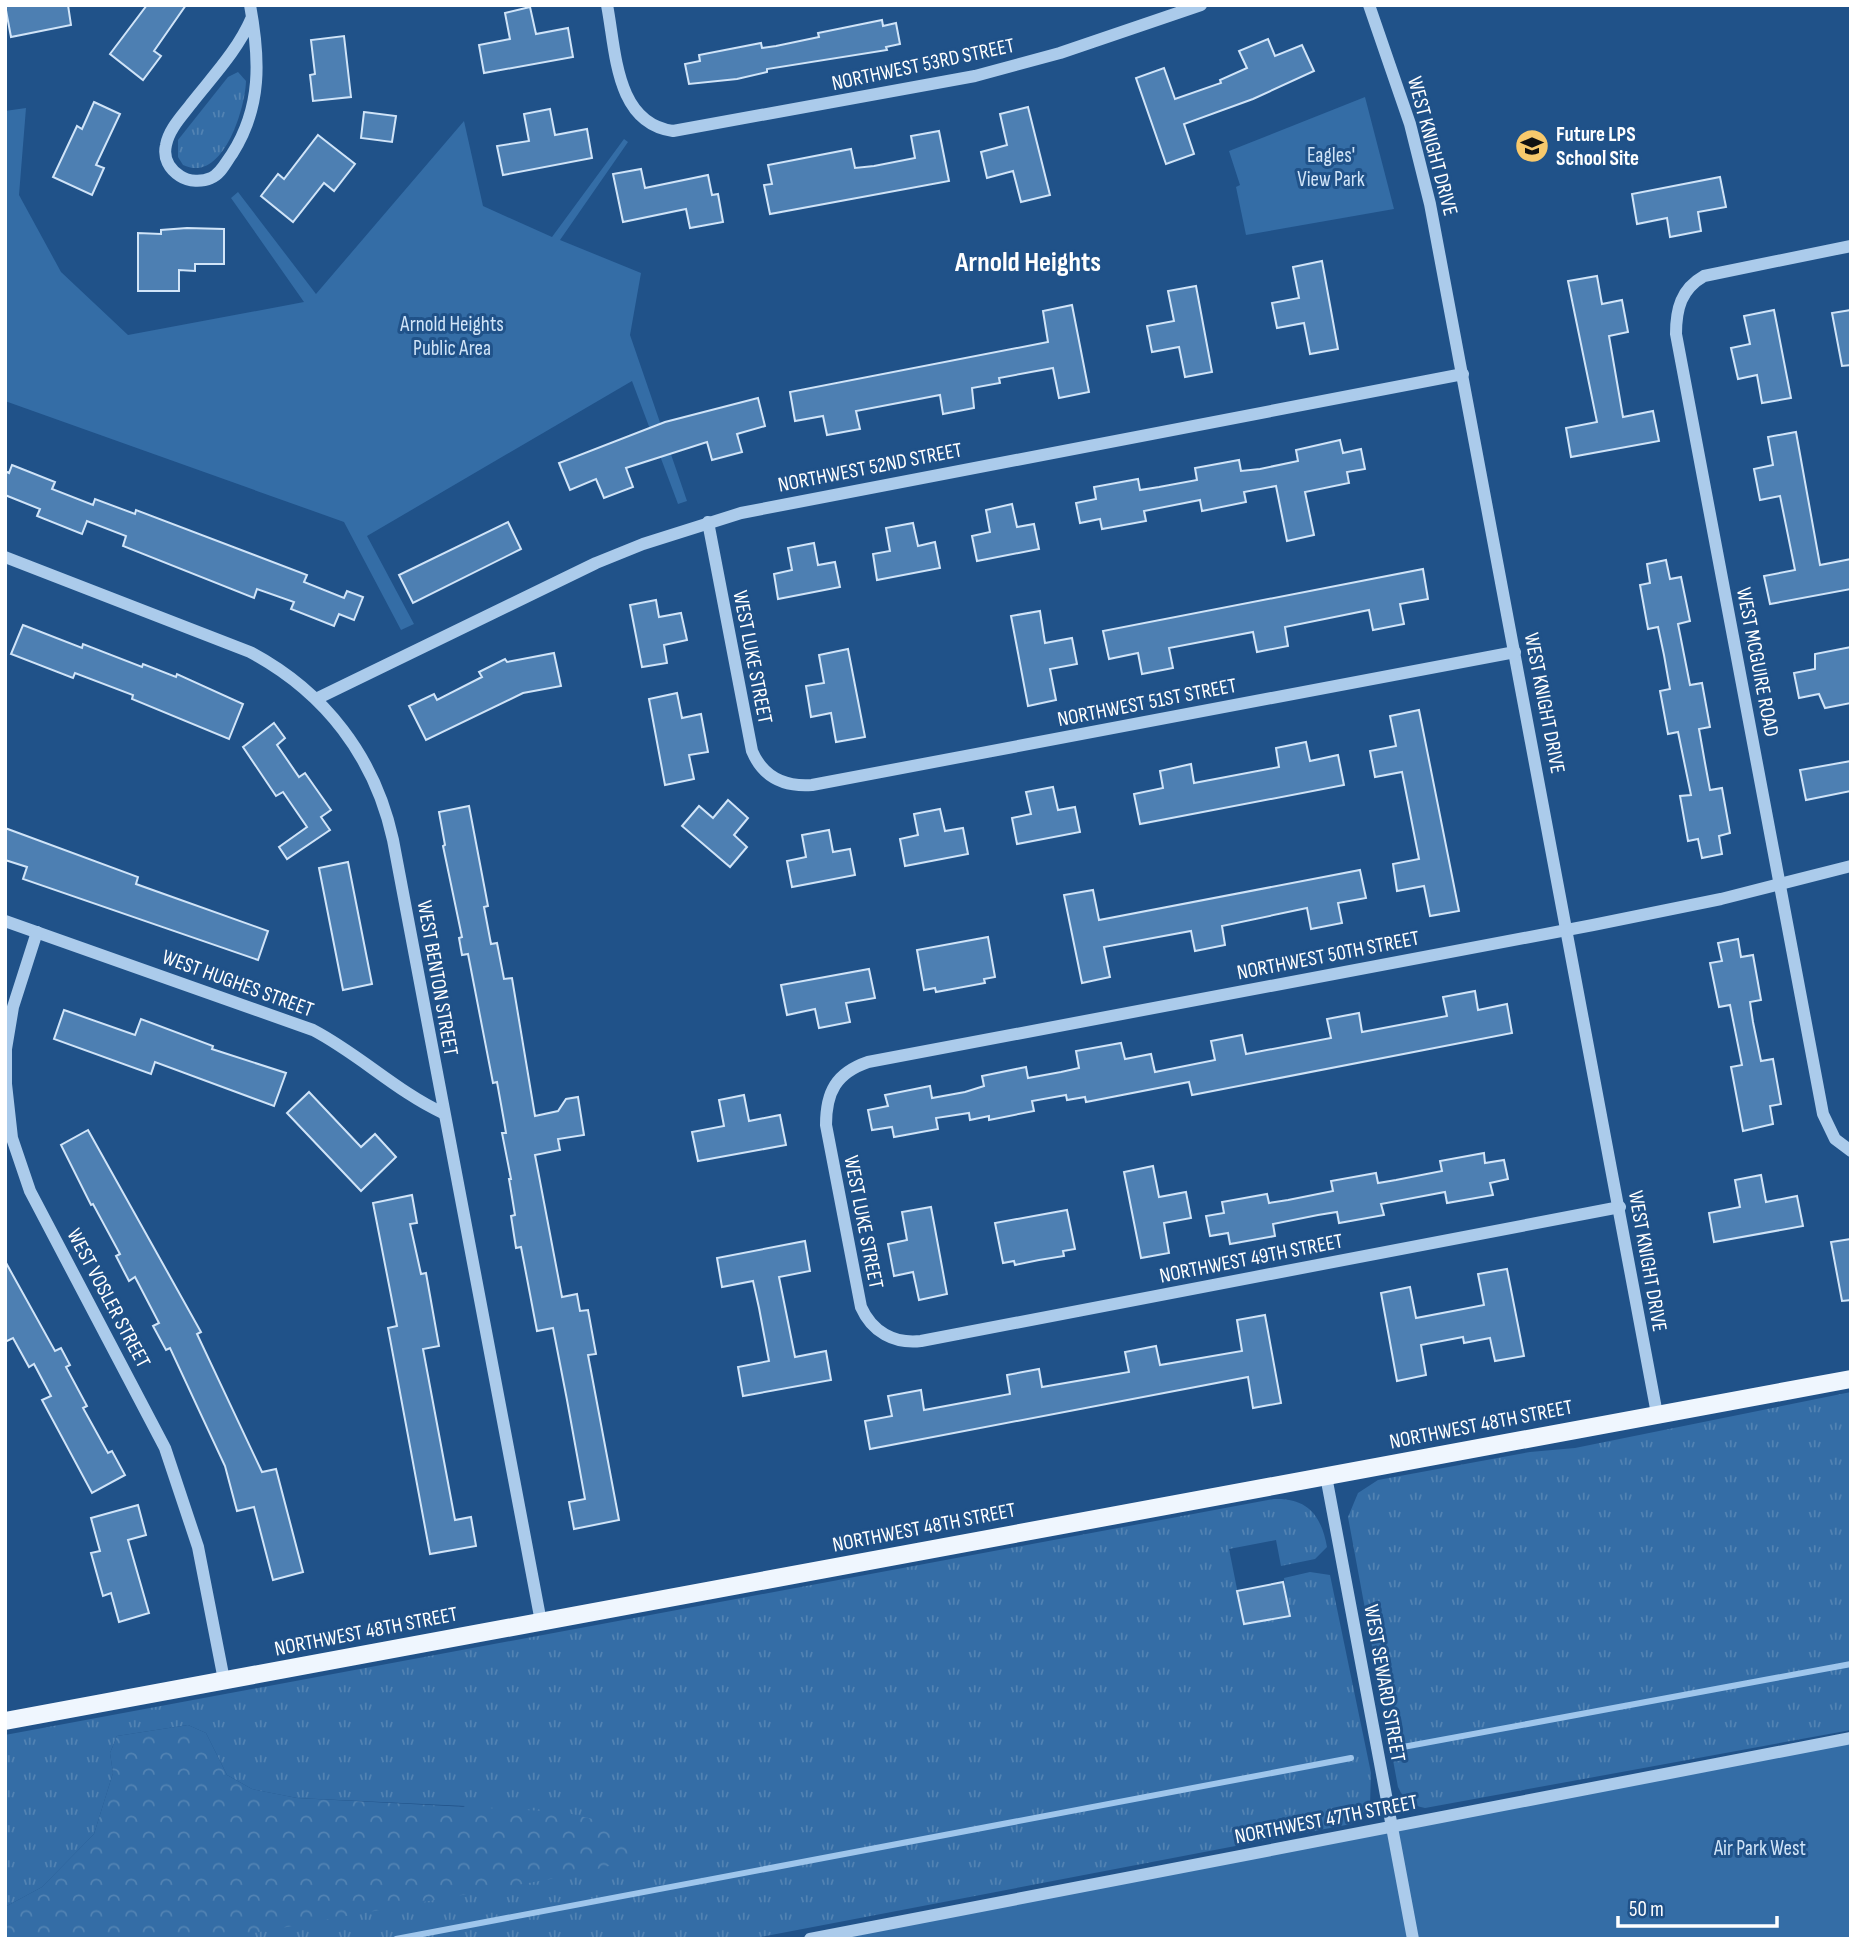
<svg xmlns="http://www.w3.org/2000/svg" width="1856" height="1944" viewBox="0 0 1856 1944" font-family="'Sofia Sans Condensed',sans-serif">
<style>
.grass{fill:url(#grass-tufts)}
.forest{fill:url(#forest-crowns)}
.park{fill:#346da6}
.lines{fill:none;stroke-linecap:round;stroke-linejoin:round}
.stream{stroke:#9fc6ec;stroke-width:6}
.building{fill:#4d7fb2;stroke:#d0e4f8;stroke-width:2}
.minor{stroke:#abcbeb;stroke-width:12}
.major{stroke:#eff6fe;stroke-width:18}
.labels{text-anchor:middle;stroke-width:6;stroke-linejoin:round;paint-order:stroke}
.street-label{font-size:21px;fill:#fff;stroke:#205289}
.poi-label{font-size:21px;font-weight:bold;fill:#fff;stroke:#205289;text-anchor:start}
.park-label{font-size:21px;fill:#d0e4f8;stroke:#205289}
.district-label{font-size:28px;font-weight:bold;fill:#fff;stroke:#205289}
</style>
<defs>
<pattern id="grass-tufts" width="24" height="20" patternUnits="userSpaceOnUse" patternTransform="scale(1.75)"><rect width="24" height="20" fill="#346da6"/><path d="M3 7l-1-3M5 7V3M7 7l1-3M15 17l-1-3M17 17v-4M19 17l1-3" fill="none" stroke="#5283b3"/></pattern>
<pattern id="forest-crowns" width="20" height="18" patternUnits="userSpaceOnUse" patternTransform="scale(1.75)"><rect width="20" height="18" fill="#346da6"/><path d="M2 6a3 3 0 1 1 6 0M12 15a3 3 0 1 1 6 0" fill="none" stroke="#5283b3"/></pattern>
</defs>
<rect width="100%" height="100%" fill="#205289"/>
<g class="grass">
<path d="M238 72 246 81C245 110 222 184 183 165L178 157V140L228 77Z"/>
<path d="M1851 1392V1730L1425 1808C1410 1805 1404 1800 1398 1787L1348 1517 1358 1493 1378 1480 1530 1452 1575 1448Z"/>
<path d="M1274 1499C1308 1498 1321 1515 1327 1547L1315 1559 1281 1566 1276 1540 1229 1549 1244 1624 1289 1616 1284 1578 1310 1572 1330 1575 1371 1773 1370 1806 1351 1824 750 1939H221L231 1937 465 1806 297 1798 252 1789 227 1775 206 1733 188 1725 117 1736 110 1753 113 1773 94 1834 42 1887 5 1907V1735Z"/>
</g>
<path class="forest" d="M188 1725 206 1733 227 1775 252 1789 297 1798 563 1812 614 1824 631 1839 632 1854 620 1863 583 1873 221 1939H5V1907L42 1887 94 1834 113 1773 110 1753 117 1736Z"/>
<g class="park">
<path d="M1365 97 1394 209 1246 235 1236 187 1240 185 1229 151Z"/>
<path d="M26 108 19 195 61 272 128 335 304 302 231 198 238 192 316 294 464 121 483 206 552 237 624 139 628 142 560 240 641 273 630 335 687 501 678 504 632 381 367 536 414 624 401 630 344 522 5 401V111Z"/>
<path d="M1851 1738V1939H810Z"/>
</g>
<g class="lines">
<g class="stream">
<path d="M1403 1747 1851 1664"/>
<path d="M396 1939 1351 1758"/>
</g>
</g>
<g class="building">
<path d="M5 5H68L71 25 11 37Z"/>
<path d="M147 5H186L154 51 161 56 143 80 110 54Z"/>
<path d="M530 7 536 34 568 28 573 57 484 73 479 45 510 39 505 13Z"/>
<path d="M882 20 883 26 896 23 900 44 886 47 887 50 767 69V72L737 79 689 84 685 64 700 61 699 55 761 43 762 48 776 46 819 37 818 33Z"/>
<path d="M344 36 351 97 313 101 310 75 315 74 311 40Z"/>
<path d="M1268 39 1275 56 1302 45 1314 71 1253 99 1184 124 1194 154 1166 164 1136 78 1164 68 1175 99 1221 83 1220 80 1247 68 1239 51Z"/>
<path d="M94 102 120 114 96 165 104 168 92 195 53 177 77 126 82 129Z"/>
<path d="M1028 107 1050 195 1021 202 1013 171 987 178 981 152 1007 145 1000 114Z"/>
<path d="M550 109 555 135 587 129 592 158 503 175 497 146 529 141 524 114Z"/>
<path d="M364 112 396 116 392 142 361 138Z"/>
<path d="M939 131 949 181 770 214 764 185 772 184 768 165 851 149 855 168 874 166 915 158 911 136Z"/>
<path d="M318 135 355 164 334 191 324 183 293 222 261 196 278 174 284 179Z"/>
<path d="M641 169 645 188 708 175 712 195 718 194 723 222 690 228 686 209 623 222 613 174Z"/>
<path d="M1720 177 1726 207 1698 212 1701 231 1670 237 1667 218 1637 224 1632 194Z"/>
<path d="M187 228 224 229V264H195V271L179 270V291H138V233L161 234V230Z"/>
<path d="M1322 261 1338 349 1310 354 1304 323 1277 328 1272 303 1299 298 1293 267Z"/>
<path d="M1597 276 1602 304 1622 300 1628 332 1609 336 1623 417 1653 411 1659 441 1571 457 1566 428 1597 422 1568 281Z"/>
<path d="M1196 286 1212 372 1185 377 1179 347 1152 352 1147 326 1174 321 1168 291Z"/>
<path d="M1072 305 1089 392 1059 398 1053 368 999 378 1000 383 972 388 974 408 943 414 940 395 856 411 860 429 827 435 823 416 795 421 790 392 1048 342 1043 311Z"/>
<path d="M1774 310 1791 398 1762 403 1757 375 1738 379 1731 348 1750 344 1744 316Z"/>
<path d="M1851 310V365L1842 366 1832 313Z"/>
<path d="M758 398 765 426 737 434 742 452 712 460 707 442 626 468 633 487 604 498 596 479 570 490 559 463 665 422Z"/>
<path d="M1796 432 1820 565 1851 559V589L1770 604 1764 576 1795 570 1780 496 1760 500 1754 469 1773 465 1768 437Z"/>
<path d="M1340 440 1343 453 1361 449 1365 469 1347 472 1349 483 1305 492 1314 535 1287 541 1276 486 1244 492 1246 502 1202 511 1200 500 1144 511 1146 521 1102 529 1100 519 1080 523 1076 503 1096 499 1094 487 1138 479 1140 490 1159 487 1197 480 1195 468 1239 460 1241 471 1260 469 1298 461 1296 450Z"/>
<path d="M12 465 55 482 52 489 93 505 95 499 135 514 136 510 307 575 304 582 344 598 347 591 363 597 354 620 339 614 334 626 291 609 294 602 257 589 254 598 123 546 126 536 87 521 82 534 37 516 40 509 5 495V471L9 473Z"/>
<path d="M1012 504 1017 527 1034 524 1039 549 977 561 972 536 990 532 986 510Z"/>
<path d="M508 522 521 549 413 603 399 575Z"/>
<path d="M913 523 918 546 935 542 940 568 877 580 873 554 890 551 886 528Z"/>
<path d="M814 543 818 565 835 562 840 587 778 599 774 574 792 570 788 548Z"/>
<path d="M1666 560 1670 579 1681 577 1690 621 1678 624 1690 685 1702 683 1710 727 1699 729 1705 763 1710 790 1722 788 1730 833 1719 836 1722 854 1702 858 1698 839 1688 841 1680 796 1691 795 1678 732 1668 734 1660 691 1670 689 1664 655 1658 627 1648 629 1640 585 1650 583 1647 564Z"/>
<path d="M1423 569 1428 599 1400 604 1404 624 1373 630 1369 610 1285 627 1288 646 1257 652 1253 632 1169 648 1173 668 1142 674 1138 653 1109 659 1103 631Z"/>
<path d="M656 600 659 617 681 613 687 640 664 645 667 663 642 667 630 605Z"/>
<path d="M1040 611 1045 643 1072 638 1077 664 1050 669 1056 700 1028 706 1011 616Z"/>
<path d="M23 625 82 648 83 644 142 667 143 664 176 677 177 674 243 704 229 739 132 699 133 695 75 673 73 678 11 654Z"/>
<path d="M1851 647V703L1825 708 1819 694 1799 698 1794 673 1815 669V654Z"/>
<path d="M848 649 865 737 836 742 831 713 811 717 806 686 824 683 819 655Z"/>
<path d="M554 653 561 686 523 693 426 740 409 706 434 694 437 700 482 677 479 672 505 659 507 662Z"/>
<path d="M677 693 682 718 701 714 708 752 689 755 694 779 665 785 649 699Z"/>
<path d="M1419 710 1459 911 1430 916 1424 886 1397 891 1393 864 1419 859 1402 772 1375 777 1370 751 1396 746 1390 716Z"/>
<path d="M274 723 285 738 277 745 299 777 305 773 331 810 321 817 330 830 287 859 279 847 307 827 283 792 276 796 243 747Z"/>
<path d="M1306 742 1310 761 1338 755 1344 785 1140 824 1134 794 1163 788 1160 771 1191 764 1194 783 1279 767 1276 748Z"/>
<path d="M1851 761V791L1806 800 1800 770Z"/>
<path d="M1053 787 1058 810 1075 807 1080 832 1017 844 1012 818 1031 814 1026 792Z"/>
<path d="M728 800 748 818 734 835 747 847 730 867 682 826 699 806 713 818Z"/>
<path d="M469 806 488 906 484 907 491 944 497 943 504 979 512 978 535 1116 558 1111 566 1099 578 1097 584 1135 558 1139 560 1150 535 1155 562 1297 577 1294 580 1311 588 1310 596 1354 588 1355 619 1520 574 1529 569 1502 585 1499 567 1400 553 1328 537 1331 521 1247 516 1248 511 1216 515 1215 509 1179H511L502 1133H506L504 1121 497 1082 493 1083 468 954 462 955 459 938 462 937 443 846 445 845 439 812Z"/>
<path d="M940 809 945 831 963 828 968 854 905 866 900 839 918 835 914 814Z"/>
<path d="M5 828 138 877 136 884 268 931 258 960 23 879 27 867 5 860Z"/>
<path d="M829 830 833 852 850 849 855 875 792 887 787 861 806 857 802 835Z"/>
<path d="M348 862 372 984 343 990 319 868Z"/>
<path d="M1360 870 1366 898 1338 903 1342 923 1311 929 1307 908 1222 926 1225 945 1195 951 1191 931 1104 947 1110 977 1082 983 1064 895 1093 890 1099 920Z"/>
<path d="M988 937 995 977 984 979 985 983 936 992 935 988 924 990 917 950Z"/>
<path d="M1738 939 1741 957 1753 955 1761 1000 1750 1002 1753 1022 1761 1061 1773 1059 1781 1104 1770 1106 1773 1124 1743 1131 1731 1067 1742 1065 1730 1005 1719 1007 1710 963 1722 961 1718 943Z"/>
<path d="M869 969 875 998 846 1003 850 1022 819 1028 815 1009 787 1015 781 985Z"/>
<path d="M1475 991 1478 1010 1507 1004 1512 1033 1192 1095 1189 1082 1086 1102 1085 1097 1067 1100 1066 1095 1032 1101 1034 1111 989 1120V1116L970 1120 969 1113 936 1118 938 1129 894 1137 892 1127 872 1130 868 1110 888 1106 885 1095 930 1086 932 1098 965 1092 984 1086 982 1076 1026 1067 1028 1078 1061 1072 1079 1068 1076 1051 1121 1043 1125 1059 1151 1054 1155 1072 1215 1060 1211 1041 1242 1035 1246 1054 1331 1038 1327 1019 1359 1013 1362 1032 1447 1016 1443 997Z"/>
<path d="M64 1010 135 1035 141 1019 213 1046 212 1049 286 1073 274 1106 155 1062 151 1074 54 1039Z"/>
<path d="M309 1092 361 1147 375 1134 396 1157 361 1191 287 1113Z"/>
<path d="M744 1095 749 1121 780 1115 786 1145 698 1161 692 1132 724 1126 719 1100Z"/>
<path d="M88 1130 201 1332 197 1334 262 1472 276 1469 303 1572 273 1580 254 1507 237 1511 225 1466 170 1348 166 1350 153 1326 159 1323 135 1277 129 1281 116 1256 120 1254 93 1204 91 1205 61 1145Z"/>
<path d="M1484 1153 1485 1163 1504 1160 1508 1179 1490 1183 1493 1195 1447 1203 1445 1192 1381 1204 1384 1215 1339 1223 1337 1212 1318 1215 1273 1224 1275 1236 1230 1244 1228 1233 1210 1236 1206 1216 1224 1213 1222 1202 1267 1194 1269 1203 1288 1200 1333 1191 1331 1181 1376 1173 1378 1183 1396 1180 1442 1171 1440 1161Z"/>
<path d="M1153 1166 1159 1197 1186 1192 1191 1218 1164 1223 1169 1253 1141 1258 1124 1172Z"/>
<path d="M1761 1175 1766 1202 1797 1196 1803 1226 1714 1242 1709 1213 1740 1207 1735 1180Z"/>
<path d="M412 1195 417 1223 410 1224 421 1274 426 1273 439 1346 423 1349 455 1520 471 1517 476 1546 430 1554 388 1328 397 1326 373 1203Z"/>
<path d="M931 1207 947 1294 919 1300 913 1272 894 1276 888 1244 907 1240 902 1212Z"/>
<path d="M1067 1210 1075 1249 1063 1251 1064 1256 1039 1260 1015 1265 1014 1261 1003 1263 995 1223Z"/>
<path d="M1851 1239V1300L1842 1301 1831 1242Z"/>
<path d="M805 1241 810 1271 779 1277 795 1357 826 1351 831 1380 743 1396 738 1367 769 1361 759 1308 753 1281 722 1287 717 1258Z"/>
<path d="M5 1261 55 1351 61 1348 70 1365 66 1367 87 1406 83 1408 108 1453 112 1451 125 1475 92 1493 42 1400 51 1396 34 1364 29 1367 13 1338 5 1342Z"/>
<path d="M1507 1269 1524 1356 1495 1361 1490 1338 1464 1343 1463 1337 1421 1345 1426 1375 1397 1381 1381 1293 1410 1287 1416 1318 1458 1310 1484 1305 1478 1274Z"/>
<path d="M1265 1315 1281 1403 1253 1408 1248 1377 870 1449 865 1421 892 1416 888 1396 921 1390 924 1410 1010 1394 1007 1375 1039 1369 1042 1387 1129 1372 1125 1352 1156 1346 1160 1365 1242 1351 1237 1320Z"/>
<path d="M138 1505 146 1535 128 1540 149 1613 119 1622 111 1593 103 1596 91 1553 100 1551 91 1518Z"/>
<path d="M1283 1582 1290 1616 1244 1624 1237 1591Z"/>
</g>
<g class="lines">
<g class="minor">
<path d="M250 5C260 59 262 107 232 154 226 162 221 174 211 178 202 182 189 182 180 176 169 169 163 158 166 145 169 129 182 116 191 104 213 76 238 50 252 17"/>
<path d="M607 5C616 51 615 123 673 131L975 76 1060 53 1201 5"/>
<path d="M1369 5 1410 124 1430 204 1657 1414"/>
<path d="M1851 246 1704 276C1681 289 1676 309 1676 334L1823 1114 1835 1139 1851 1151"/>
<path d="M708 522 752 751C763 777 784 787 812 785L1515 652"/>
<path d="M5 557 250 652C325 692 375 757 393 840L541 1622"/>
<path d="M316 699 596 563 643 544 741 513 1463 374"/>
<path d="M5 921 313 1030C359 1054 396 1091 443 1113"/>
<path d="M37 932 13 1007 6 1049V1084L12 1138 30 1191 165 1448 198 1547 224 1680"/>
<path d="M1620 1207 921 1341C894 1344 872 1332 861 1307L826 1125C826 1092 836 1073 868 1062L1593 925 1721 899 1851 866"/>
<path d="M1326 1476 1413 1939"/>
<path d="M810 1939 1851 1738"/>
</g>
<path class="major" d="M5 1721 1851 1379"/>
</g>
<defs>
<g id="school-disc" transform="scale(1.75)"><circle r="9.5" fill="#f8c96c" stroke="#205289"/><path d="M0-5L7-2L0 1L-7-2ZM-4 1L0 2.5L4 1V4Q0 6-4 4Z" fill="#111"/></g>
</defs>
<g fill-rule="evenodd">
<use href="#school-disc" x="1532" y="146"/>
</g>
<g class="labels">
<g class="street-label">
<text transform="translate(923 64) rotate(-12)" y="7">NORTHWEST 53RD STREET</text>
<text transform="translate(1433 146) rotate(75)" y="7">WEST KNIGHT DRIVE</text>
<text transform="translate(870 467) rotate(-11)" y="7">NORTHWEST 52ND STREET</text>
<text transform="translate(753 657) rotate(79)" y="7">WEST LUKE STREET</text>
<text transform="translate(1758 662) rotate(79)" y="7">WEST MCGUIRE ROAD</text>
<text transform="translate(1147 702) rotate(-11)" y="7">NORTHWEST 51ST STREET</text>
<text transform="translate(1545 703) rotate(79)" y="7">WEST KNIGHT DRIVE</text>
<text transform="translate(1328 955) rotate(-11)" y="7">NORTHWEST 50TH STREET</text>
<text transform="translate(438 978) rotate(80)" y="7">WEST BENTON STREET</text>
<text transform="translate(238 983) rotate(20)" y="7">WEST HUGHES STREET</text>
<text transform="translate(864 1222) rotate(79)" y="7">WEST LUKE STREET</text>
<text transform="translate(1251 1258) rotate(-11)" y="7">NORTHWEST 49TH STREET</text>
<text transform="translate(1648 1261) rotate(80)" y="7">WEST KNIGHT DRIVE</text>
<text transform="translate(109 1298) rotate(62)" y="7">WEST VOSLER STREET</text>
<text transform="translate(1481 1424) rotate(-11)" y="7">NORTHWEST 48TH STREET</text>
<text transform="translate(924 1527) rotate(-11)" y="7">NORTHWEST 48TH STREET</text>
<text transform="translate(366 1631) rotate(-11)" y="7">NORTHWEST 48TH STREET</text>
<text transform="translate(1385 1683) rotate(80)" y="7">WEST SEWARD STREET</text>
<text transform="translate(1326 1819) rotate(-11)" y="7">NORTHWEST 47TH STREET</text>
</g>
<g class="poi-label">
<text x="1556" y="141">Future LPS<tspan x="1556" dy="24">School Site</tspan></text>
</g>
<g class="park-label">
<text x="1331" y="162">Eagles'<tspan x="1331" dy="24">View Park</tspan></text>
<text x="452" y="331">Arnold Heights<tspan x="452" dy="24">Public Area</tspan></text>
<text x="1760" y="1855">Air Park West</text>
</g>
<g class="district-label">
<text x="1028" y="271">Arnold Heights</text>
</g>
</g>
<rect width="1856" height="1944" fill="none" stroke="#ffffff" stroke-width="14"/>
<path d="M1618 1916v10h159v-10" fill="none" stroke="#ffffff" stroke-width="3.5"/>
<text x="1629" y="1916" font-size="21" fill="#ffffff" stroke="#205289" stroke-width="5" paint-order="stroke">50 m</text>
</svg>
